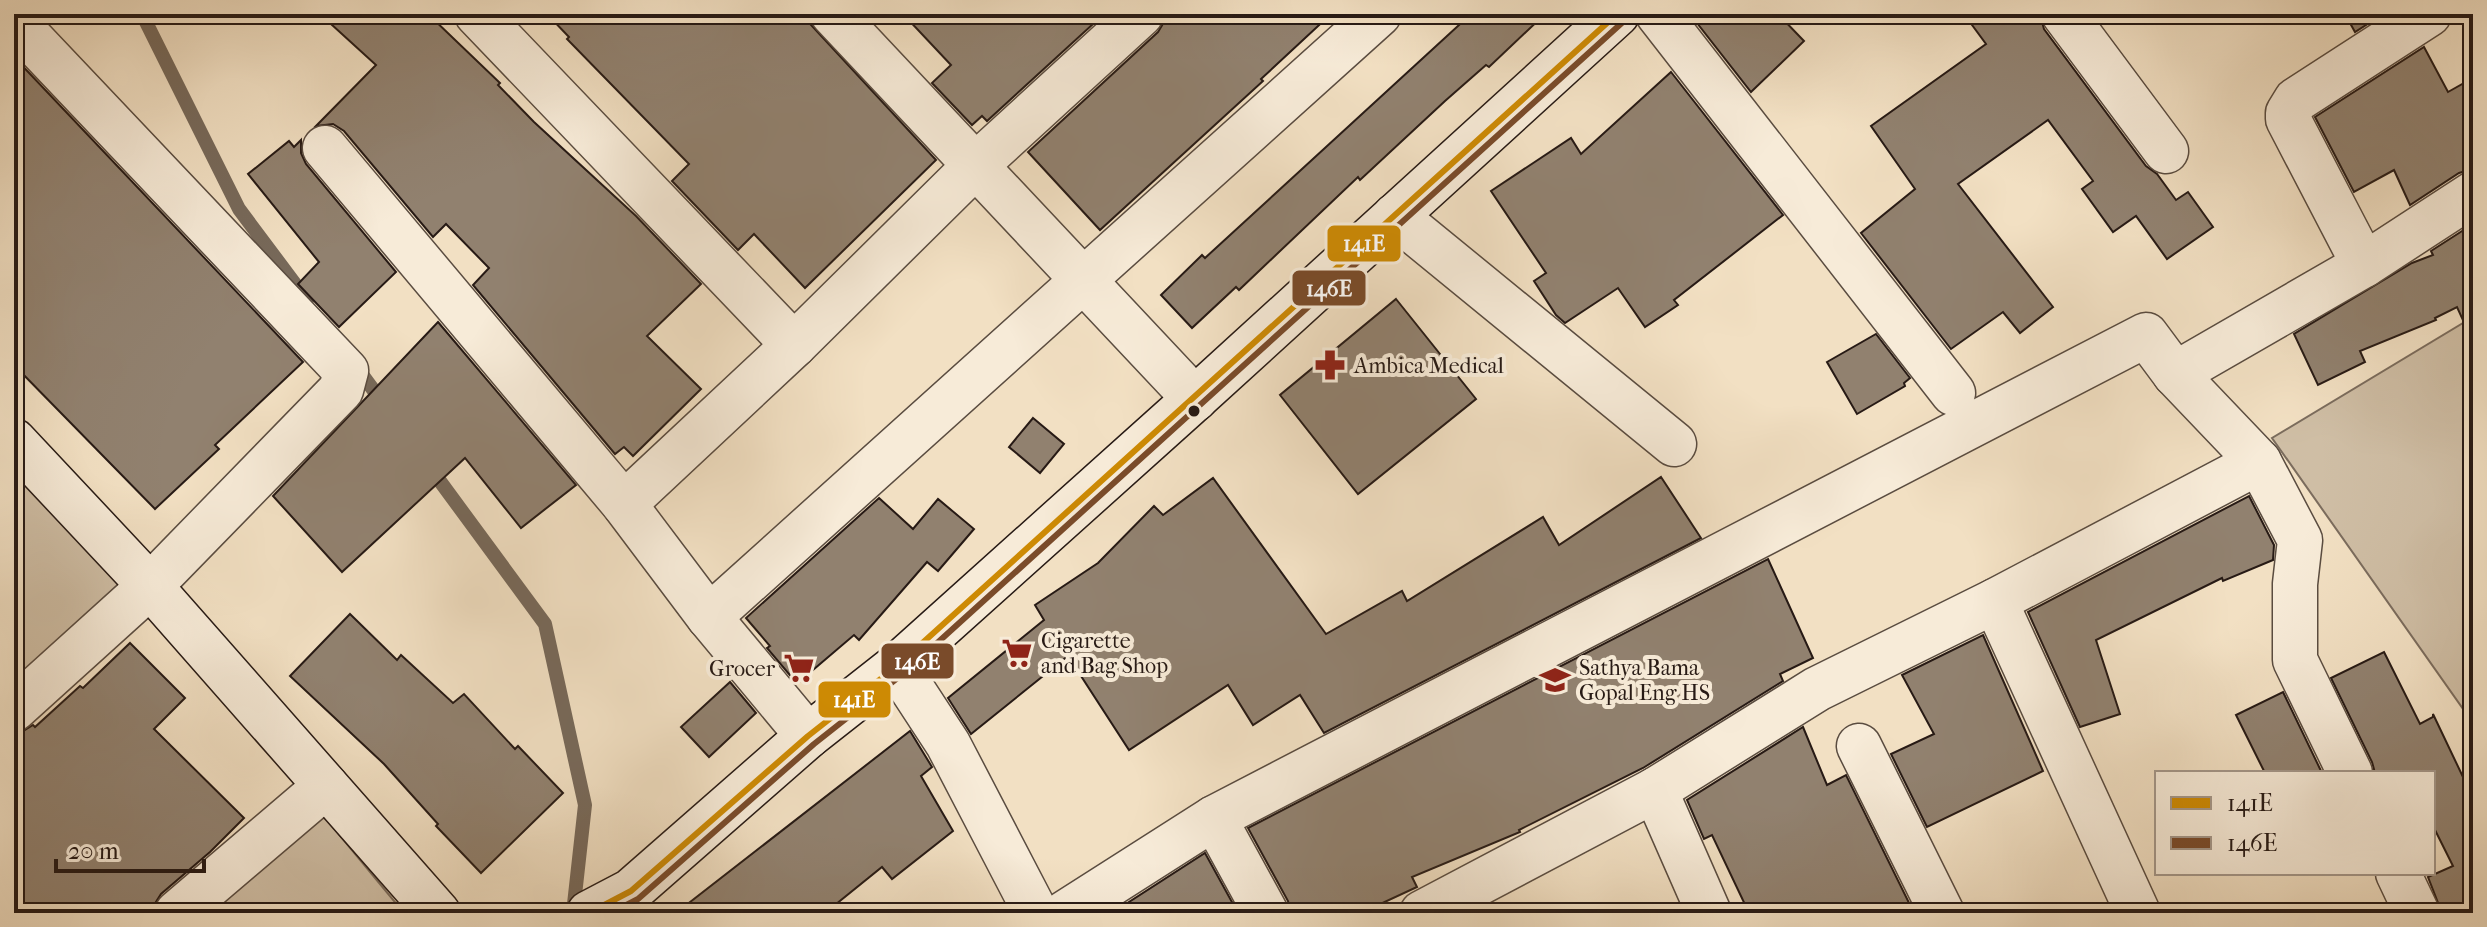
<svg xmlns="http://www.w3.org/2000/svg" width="2487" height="927" viewBox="0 0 2487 927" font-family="'IM FELL French Canon',serif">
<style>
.green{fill:#cfbea5;stroke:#7b6c5d;stroke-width:2}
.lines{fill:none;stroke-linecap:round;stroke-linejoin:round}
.stream{stroke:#77695a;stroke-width:14}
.building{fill:#91816f;stroke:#271a15;stroke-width:2}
.street-casing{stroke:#5a4c40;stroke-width:47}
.secondary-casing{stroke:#271a15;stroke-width:47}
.street{stroke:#f7ebd8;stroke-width:44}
.secondary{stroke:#f7ebd8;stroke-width:44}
.bus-1-casing{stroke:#f7ebd8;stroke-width:12}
.bus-2-casing{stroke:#f7ebd8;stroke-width:12}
.bus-1{stroke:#cd8a04;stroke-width:6}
.bus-2{stroke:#7a4b2a;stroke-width:6}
.bus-dot{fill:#271a15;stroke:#f7ebd8;stroke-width:3}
.labels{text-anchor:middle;stroke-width:8;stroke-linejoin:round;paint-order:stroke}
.poi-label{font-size:22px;fill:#271a15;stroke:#f7ebd8;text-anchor:start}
.line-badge{stroke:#f7ebd8;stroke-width:3}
.badge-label{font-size:22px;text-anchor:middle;font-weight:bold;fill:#fff}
</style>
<rect width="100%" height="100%" fill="#f2e0c3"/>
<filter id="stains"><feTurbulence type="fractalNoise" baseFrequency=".0025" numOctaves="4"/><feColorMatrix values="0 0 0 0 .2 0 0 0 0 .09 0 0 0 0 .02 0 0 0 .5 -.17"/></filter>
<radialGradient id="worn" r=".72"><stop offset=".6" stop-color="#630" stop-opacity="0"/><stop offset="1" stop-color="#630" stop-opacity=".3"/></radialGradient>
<g class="green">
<path d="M2473 317V723L2272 438Z"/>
<path d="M14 460 134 583 14 697Z"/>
<path d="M323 815 404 913H209Z"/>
</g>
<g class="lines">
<g class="stream">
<path d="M142 14 239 209 307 300"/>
<path d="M355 365 383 403"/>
<path d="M431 469 545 624 585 805 573 913"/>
</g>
</g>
<g class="building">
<path d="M320 14H428L500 83 498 85 534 122 636 216 701 284 647 336 701 389 633 456 624 447 615 454 473 285 489 268 446 224 433 237 344 131 333 124 316 126 376 65Z"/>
<path d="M547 14H801L936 160 805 288 754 234 738 250 672 181 689 164 567 39 569 37Z"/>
<path d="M903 14H1104L987 121 982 116 972 125 932 83 951 65Z"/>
<path d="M1165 14H1331L1261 79 1263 81 1100 230 1028 152 1158 32 1164 22Z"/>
<path d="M1471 14H1545L1489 67 1486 65 1445 101 1360 180 1358 177 1239 290 1236 287 1192 328 1161 295 1202 255 1205 258Z"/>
<path d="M1690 14H1778L1804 41 1751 92Z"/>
<path d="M1964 14H2040L2044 29 2146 166 2157 174 2176 200 2188 192 2213 227 2167 259 2136 216 2113 232 2082 189 2093 181 2048 120 1958 184 2053 307 2020 333 2003 312 1951 349 1861 233 1915 189 1871 126 1986 44Z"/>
<path d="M2345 14H2383L2355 32Z"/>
<path d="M2424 47 2448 92 2473 78V169L2459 173 2410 205 2394 170 2354 192 2315 117Z"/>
<path d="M14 57 303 362 215 445 219 449 155 509 14 365Z"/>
<path d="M1671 72 1783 215 1674 300 1678 305 1645 327 1618 288 1565 323 1556 315 1534 281 1546 273 1491 191 1571 138 1581 154Z"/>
<path d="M301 140V153L306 164 396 272 339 327 298 284 319 262 248 174 289 141 294 147Z"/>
<path d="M2473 224V342L2457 307 2435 318 2436 320 2360 351 2365 362 2318 385 2294 334 2412 263 2433 255 2431 251Z"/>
<path d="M1396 299 1476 399 1358 494 1280 395Z"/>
<path d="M438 322 576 485 521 528 465 458 342 572 273 496Z"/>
<path d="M1876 334 1910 378 1904 383 1905 386 1857 414 1827 362Z"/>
<path d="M1033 418 1064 444 1040 473 1009 447Z"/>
<path d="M1661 477 1701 538 1324 733 1300 695 1253 725 1228 685 1129 750 1068 656 971 734 948 698 1044 620 1035 605 1098 563 1154 506 1163 515 1213 478 1326 634 1402 591 1407 601 1543 517 1559 545Z"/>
<path d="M2249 496 2274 545 2273 560 2223 581 2222 578 2096 640 2120 714 2080 727 2028 612Z"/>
<path d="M879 498 913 529 938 499 974 529 938 571 927 562 859 640 854 635 800 681 797 677 794 680 767 648 770 646 746 618Z"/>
<path d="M1768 559 1813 658 1780 674 1783 681 1643 768 1519 830 1520 832 1412 877 1417 887 1361 913H1291L1288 901 1248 828Z"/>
<path d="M350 614 397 660 401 655 453 703 464 694 515 749 518 746 563 793 481 873 436 826 438 824 384 764 290 676Z"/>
<path d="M1983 635 2043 771 1927 827 1891 754 1934 734 1902 675Z"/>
<path d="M130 643 185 698 154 729 244 818 210 852 161 894 149 913H14V733H20L33 725 35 727 80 686 83 688Z"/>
<path d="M2384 652 2420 724 2433 717V714L2473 798V913H2442L2428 877 2453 866 2433 826V773H2375L2372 762 2331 678Z"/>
<path d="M730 682 756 713 709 757 681 727Z"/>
<path d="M2283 692 2322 773H2265L2236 715Z"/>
<path d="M1803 727 1827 785 1846 775 1914 913H1749L1712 835 1704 839 1687 800Z"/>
<path d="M910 731 932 767 921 776 953 831 892 879 882 867 825 913H676Z"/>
<path d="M1205 853 1238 913H1112Z"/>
</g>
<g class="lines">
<g class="street-casing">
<g id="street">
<path d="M477 14 794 345"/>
<path d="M833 14 1195 399"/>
<path d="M1658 14 1953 393"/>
<path d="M2064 14 2166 151"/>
<path d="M14 21 346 371 341 390 150 586 14 709"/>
<path d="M325 148 624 504 709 617 808 736"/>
<path d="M1395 216 1674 444"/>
<path d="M2364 265 2473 194"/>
<path d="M2175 374 2364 265 2288 119V113L2296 100 2429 14"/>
<path d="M624 504 794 345 976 165 1141 14"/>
<path d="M1995 601 2138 913"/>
<path d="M709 617 1379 14"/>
<path d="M897 666 948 744 1036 913"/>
<path d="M1859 746 1942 913"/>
<path d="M1655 790 1709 913"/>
<path d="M1214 818 1266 913"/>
<path d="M2398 873 2417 913"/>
<path d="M177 913 326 786"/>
<path d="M1065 913 1214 818 2146 335 2175 374 2259 462 2300 540 2295 584V660L2350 773"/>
<path d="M1422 913 1655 790 1817 689 1995 601 2259 462"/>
</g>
</g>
<g class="secondary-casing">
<g id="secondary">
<path d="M14 441 150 586 438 913"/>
<path d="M589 913 631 891 808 736 897 666 1189 404 1617 14"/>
</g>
</g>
<use href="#street" class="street"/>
<use href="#secondary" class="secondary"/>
<g class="bus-1-casing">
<path id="bus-1" d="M589 913 631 891 808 736 897 666 1617 14"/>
</g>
<g class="bus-2-casing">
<path id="bus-2" d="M611 913 638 899 814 744 904 673 1624 21"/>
</g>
<use href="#bus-1" class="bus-1"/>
<use href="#bus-2" class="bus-2"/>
</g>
<defs>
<g id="pharmacy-bare" transform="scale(2.4)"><path d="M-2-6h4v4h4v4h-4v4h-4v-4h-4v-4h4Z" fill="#8f2418" stroke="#f7ebd8" stroke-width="2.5" paint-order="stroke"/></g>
<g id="supermarket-bare" transform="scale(2.4)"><path d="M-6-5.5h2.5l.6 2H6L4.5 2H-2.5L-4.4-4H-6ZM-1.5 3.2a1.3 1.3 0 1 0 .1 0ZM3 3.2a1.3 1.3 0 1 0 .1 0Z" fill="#8f2418" stroke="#f7ebd8" stroke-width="2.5" paint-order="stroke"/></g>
<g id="school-bare" transform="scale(2.4)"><path d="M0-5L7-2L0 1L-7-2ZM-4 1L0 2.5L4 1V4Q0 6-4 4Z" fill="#8f2418" stroke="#f7ebd8" stroke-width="2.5" paint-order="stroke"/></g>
</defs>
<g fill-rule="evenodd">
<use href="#pharmacy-bare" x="1330" y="365"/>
<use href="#supermarket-bare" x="1017" y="653"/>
<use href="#supermarket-bare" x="799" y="668"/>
<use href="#school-bare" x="1555" y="680"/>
</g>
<circle class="bus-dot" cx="1194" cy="411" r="7"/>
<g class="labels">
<g class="poi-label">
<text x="1354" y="373">Ambica Medical</text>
<text x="1041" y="648">Cigarette<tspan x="1041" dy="25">and Bag Shop</tspan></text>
<text x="1579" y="675">Sathya Bama<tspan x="1579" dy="25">Gopal Eng HS</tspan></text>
<text x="775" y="676" text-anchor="end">Grocer</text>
</g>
</g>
<g class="line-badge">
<rect x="1326" y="224" width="76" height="39" rx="8" fill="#cd8a04"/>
<rect x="1291" y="269" width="76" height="38" rx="8" fill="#7a4b2a"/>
<rect x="880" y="642" width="75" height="38" rx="8" fill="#7a4b2a"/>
<rect x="817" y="680" width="75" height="39" rx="8" fill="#cd8a04"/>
</g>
<g class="badge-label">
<text x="1364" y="251">141E</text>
<text x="1329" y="296">146E</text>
<text x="917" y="669">146E</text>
<text x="854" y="707">141E</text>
</g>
<rect width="2487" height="927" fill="none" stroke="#f2e0c3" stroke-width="48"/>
<rect x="16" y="16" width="2455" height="895" fill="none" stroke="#271a15" stroke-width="4"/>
<rect x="24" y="24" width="2439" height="879" fill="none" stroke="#271a15" stroke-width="2"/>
<rect x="2155" y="771" width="280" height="104" fill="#f7ebd8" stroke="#a4978a" stroke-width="2"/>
<rect x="2171" y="797" width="40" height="12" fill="#cd8a04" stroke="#a4978a" stroke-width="2"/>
<text x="2227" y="811" font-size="24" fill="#271a15">141E</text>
<rect x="2171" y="837" width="40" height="12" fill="#7a4b2a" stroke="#a4978a" stroke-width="2"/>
<text x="2227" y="851" font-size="24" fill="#271a15">146E</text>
<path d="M56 859v12h148v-12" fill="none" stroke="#271a15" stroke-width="4"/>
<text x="68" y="859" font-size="24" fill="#271a15" stroke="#f7ebd8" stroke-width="6" paint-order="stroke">20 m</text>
<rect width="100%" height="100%" filter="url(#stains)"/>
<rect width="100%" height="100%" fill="url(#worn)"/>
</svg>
